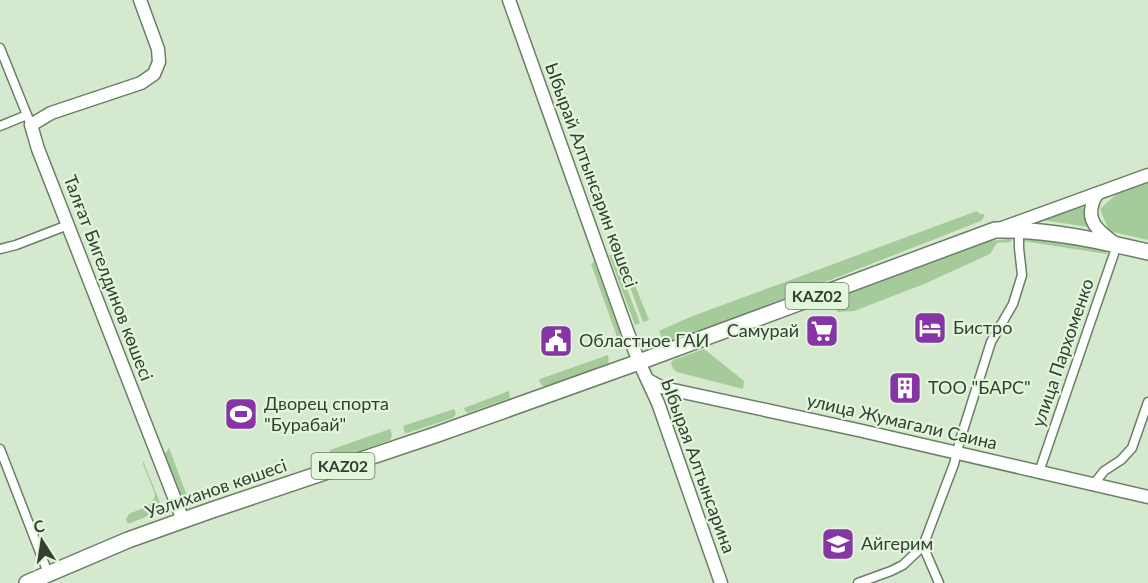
<svg xmlns="http://www.w3.org/2000/svg" width="1148" height="583" viewBox="0 0 1148 583" font-family="Lato,sans-serif">
<style>
.green{fill:#a6cb9b}
.lines{fill:none;stroke-linecap:round;stroke-linejoin:round}
.street-casing{stroke:#6b7e66;stroke-width:11}
.secondary-casing{stroke:#6b7e66;stroke-width:15}
.highway-casing{stroke:#6b7e66;stroke-width:18}
.street{stroke:#fff;stroke-width:8}
.secondary{stroke:#fff;stroke-width:12}
.highway{stroke:#fff;stroke-width:15}
.labels{text-anchor:middle;stroke-width:4.5;stroke-linejoin:round;paint-order:stroke}
.shield{fill:#e1f6db;stroke:#697566;stroke-width:1.5}
.shield-label{font-size:16px;font-weight:bold;fill:#363e34}
.street-label{font-size:18px;fill:#363e34;stroke:#e1f6db}
.poi-label{font-size:18px;fill:#363e34;stroke:#e1f6db;text-anchor:start}
</style>
<rect width="100%" height="100%" fill="#d4e9ce"/>
<g class="green">
<path d="M1145 182H1148V240L1109 231 1100 209 1123 188Z"/>
<path d="M1083 207 1088 227 1042 220Z"/>
<path d="M977 211 980 214H984V217L981 221 723 322 674 340 664 342 659 331 690 317Z"/>
<path d="M1025 237H1037L1106 250 1107 254 1022 241V239Z"/>
<path d="M1010 239 1012 242 997 243 990 254 924 284 854 311 837 312V299L839 296 960 249 988 241Z"/>
<path d="M614 254 640 323 635 325 609 255Z"/>
<path d="M623 256 649 320 643 322 619 257Z"/>
<path d="M594 261 620 332V338H616V334L591 264Z"/>
<path d="M704 349 744 381 743 389 677 372 673 369 671 363 673 360Z"/>
<path d="M608 355 609 364 546 386H543L539 381 540 379Z"/>
<path d="M509 391 510 398 468 413 465 411 464 408Z"/>
<path d="M454 409 456 414 453 418 407 433H405L403 426Z"/>
<path d="M390 429 392 435 390 440 334 460 326 459 324 455 330 453V450Z"/>
<path d="M169 448 189 501 185 502 182 498 165 454Z"/>
<path d="M143 461 163 510 128 524 126 519 129 514C139 509 154 507 155 494L143 464Z"/>
</g>
<g class="lines">
<g class="street-casing">
<g id="street">
<path d="M0 48 31 125"/>
<path d="M0 126 27 115"/>
<path d="M0 249 16 245 68 225"/>
<path d="M0 449 48 573"/>
<path d="M1039 472 1117 245"/>
<path d="M1094 484 1104 471 1121 460 1132 448 1148 402"/>
<path d="M858 583 891 571 903 565 923 546"/>
<path d="M939 583 923 546 954 464 960 440 991 342 1013 304 1022 275 1019 248V230"/>
</g>
</g>
<g class="secondary-casing">
<g id="secondary">
<path d="M140 0 158 49 159 62 154 74 141 83 51 113 31 125 38 149 183 520"/>
<path d="M509 0 629 336 639 362 658 403 721 583"/>
<path d="M1097 194C1082 219 1097 230 1116 244"/>
<path d="M1002 228 1148 175"/>
<path d="M648 380 661 387 673 390 858 430 1148 497"/>
</g>
</g>
<g class="highway-casing">
<path id="highway" d="M27 583 128 540 212 510 435 435 639 362 995 230C1047 229 1097 240 1148 252"/>
</g>
<use href="#street" class="street"/>
<use href="#secondary" class="secondary"/>
<use href="#highway" class="highway"/>
</g>
<defs>
<g id="hotel-square" transform="scale(1.725)"><rect x="-9" y="-9" width="18" height="18" rx="4" fill="#8535a5" stroke="#e1f6db"/><path d="M-6-4.5h1.5V1H6V5H4.5V3h-9V5H-6ZM-4 0a1.8 1.8 0 1 1 3.6 0ZM.5 0V-2.5h3Q6-2.5 6 0Z" fill="#fff"/></g>
<g id="supermarket-square" transform="scale(1.725)"><rect x="-9" y="-9" width="18" height="18" rx="4" fill="#8535a5" stroke="#e1f6db"/><path d="M-6-5.5h2.5l.6 2H6L4.5 2H-2.5L-4.4-4H-6ZM-1.5 3.2a1.3 1.3 0 1 0 .1 0ZM3 3.2a1.3 1.3 0 1 0 .1 0Z" fill="#fff"/></g>
<g id="civic-square" transform="scale(1.725)"><rect x="-9" y="-9" width="18" height="18" rx="4" fill="#8535a5" stroke="#e1f6db"/><path d="M-.6-6.5H3V-4.5H.6V-3L4-1V1h2V6H-6V1h2V-1L-.6-3ZM-1.2 2.5V6h2.4V2.5Z" fill="#fff"/></g>
<g id="building-square" transform="scale(1.725)"><rect x="-9" y="-9" width="18" height="18" rx="4" fill="#8535a5" stroke="#e1f6db"/><path d="M-4-6H4V6H1V3H-1V6H-4ZM-2.5-4.3h1.7v1.8h-1.7ZM.8-4.3h1.7v1.8H.8ZM-2.5-1h1.7V.8h-1.7ZM.8-1h1.7V.8H.8Z" fill="#fff"/></g>
<g id="stadium-square" transform="scale(1.725)"><rect x="-9" y="-9" width="18" height="18" rx="4" fill="#8535a5" stroke="#e1f6db"/><path d="M0-5a6.5 5 0 1 0 0 10a6.5 5 0 1 0 0-10ZM-3.5-1.8h7v3.6h-7Z" fill="#fff"/></g>
<g id="school-square" transform="scale(1.725)"><rect x="-9" y="-9" width="18" height="18" rx="4" fill="#8535a5" stroke="#e1f6db"/><path d="M0-5L7-2L0 1L-7-2ZM-4 1L0 2.5L4 1V4Q0 6-4 4Z" fill="#fff"/></g>
</defs>
<g fill-rule="evenodd">
<use href="#hotel-square" x="930" y="328"/>
<use href="#supermarket-square" x="822" y="331"/>
<use href="#civic-square" x="556" y="341"/>
<use href="#building-square" x="905" y="388"/>
<use href="#stadium-square" x="241" y="414"/>
<use href="#school-square" x="838" y="544"/>
</g>
<g class="labels">
<g class="shield">
<rect x="785.5" y="283" width="63" height="26" rx="4.5"/>
<rect x="311.5" y="453" width="63" height="26" rx="4.5"/>
</g>
<g class="shield-label">
<text x="817" y="302">KАZ02</text>
<text x="343" y="472">KАZ02</text>
</g>
<g class="street-label">
<text transform="translate(591 175) rotate(70)" y="6">Ыбырай Алтынсарин көшесі</text>
<text transform="translate(108 278) rotate(69)" y="6">Талғат Бигелдинов көшесі</text>
<text transform="translate(1063 353) rotate(-71)" y="6">улица Пархоменко</text>
<text transform="translate(902 422) rotate(13)" y="6">улица Жумагали Саина</text>
<text transform="translate(698 466) rotate(70)" y="6">Ыбырая Алтынсарина</text>
<text transform="translate(216 489) rotate(-19)" y="6">Уәлиханов көшесі</text>
</g>
<g class="poi-label">
<text x="953" y="334">Бистро</text>
<text x="799" y="337" text-anchor="end">Самурай</text>
<text x="579" y="347">Областное ГАИ</text>
<text x="928" y="394">ТОО "БАРС"</text>
<text x="264" y="410">Дворец спорта<tspan x="264" dy="21">"Бурабай"</tspan></text>
<text x="861" y="550">Айгерим</text>
</g>
</g>
<g transform="translate(42 541) rotate(348)" stroke="#e1f6db" stroke-width="4.5" paint-order="stroke">
<path d="M0-4.5L10 22L0 15L-10 22Z" fill="#363e34"/>
<text y="-9" font-size="16" font-weight="bold" text-anchor="middle" fill="#363e34">С</text>
</g>
</svg>
